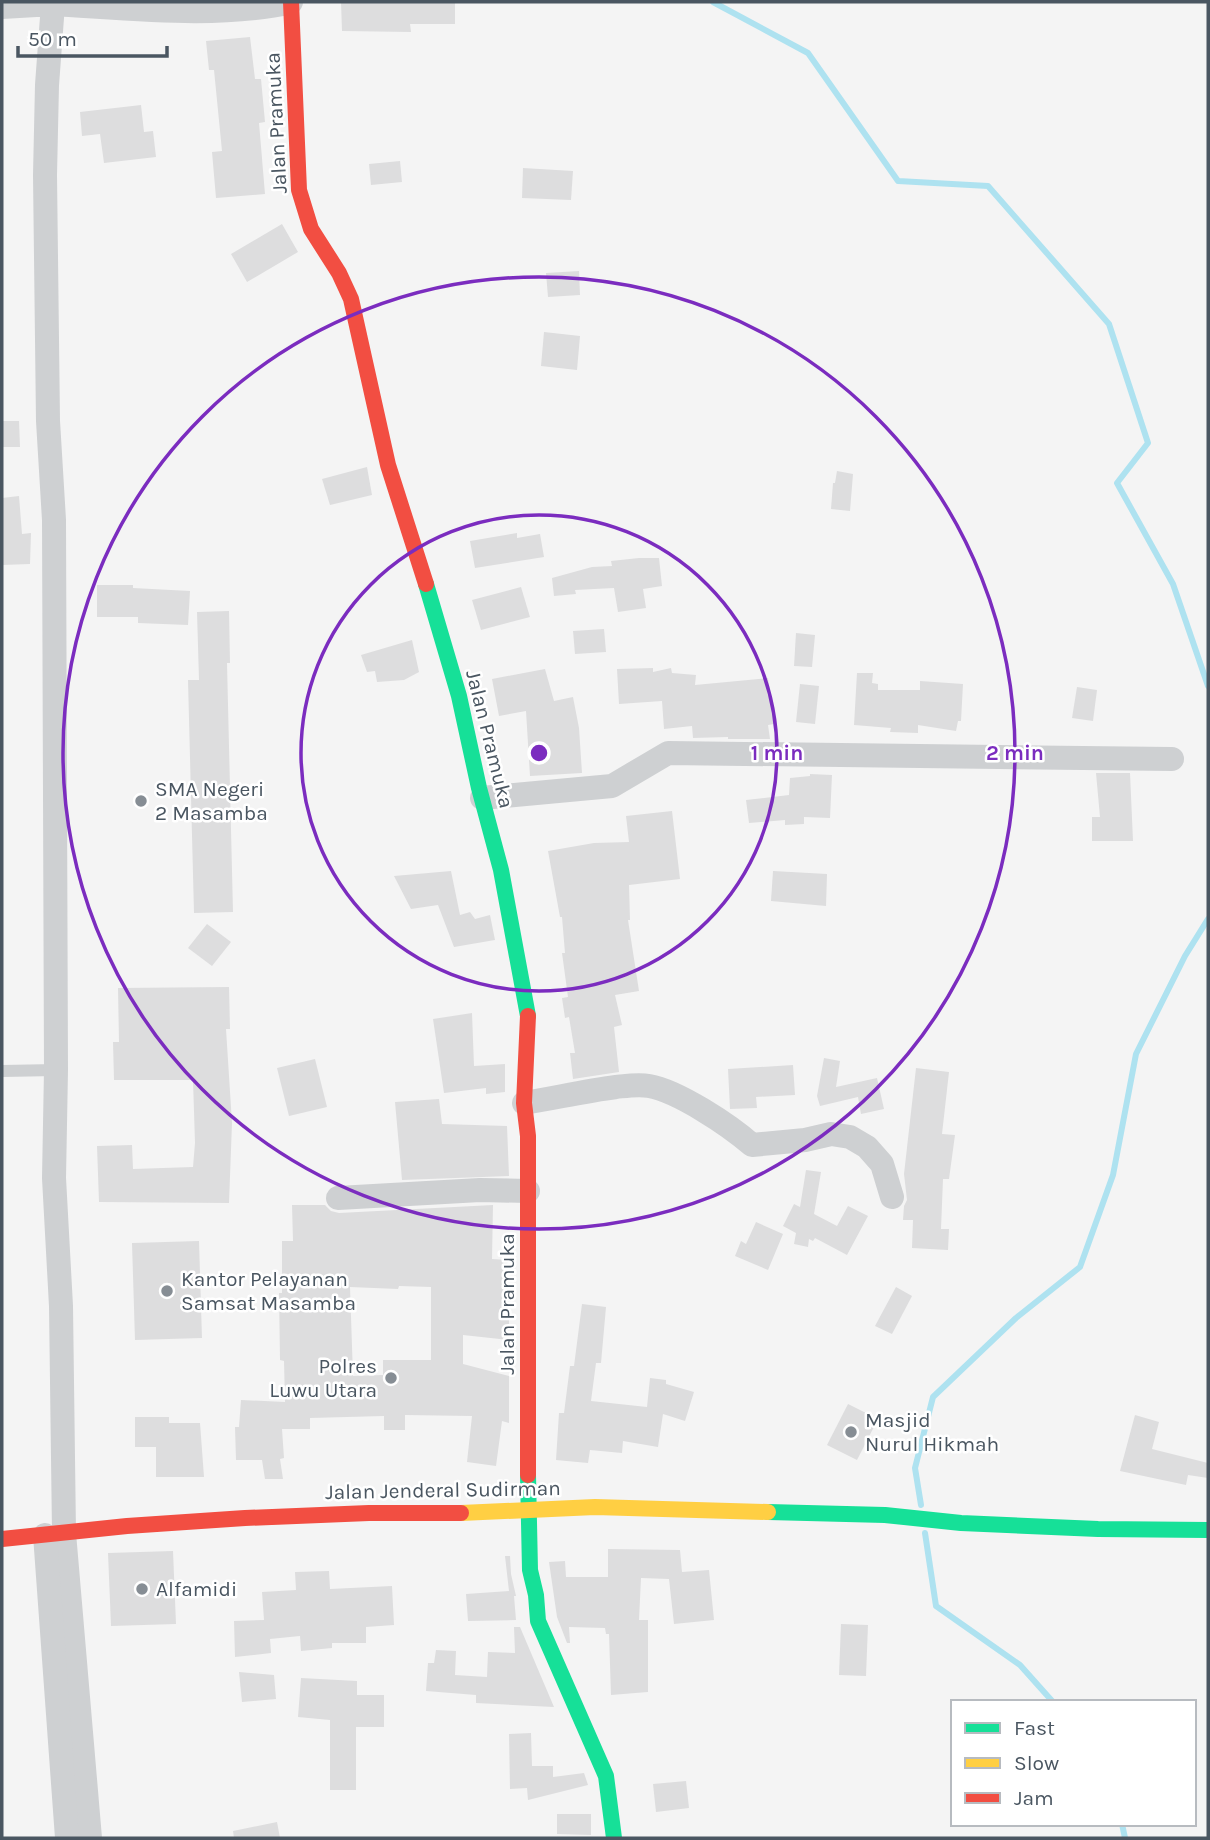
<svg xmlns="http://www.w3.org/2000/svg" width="1210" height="1840" viewBox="0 0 1210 1840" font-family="Karla,sans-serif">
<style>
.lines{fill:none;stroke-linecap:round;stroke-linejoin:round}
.stream{stroke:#aee2f0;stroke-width:6}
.building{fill:#ddddde;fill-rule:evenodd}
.lane{stroke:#ced0d2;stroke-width:12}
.street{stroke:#ced0d2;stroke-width:24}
.fast{stroke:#16e098;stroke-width:16}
.slow{stroke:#ffcf43;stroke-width:16}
.jam{stroke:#f24e42;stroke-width:16}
.ring{fill:none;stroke:#7b2cbf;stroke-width:3.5}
.poi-dot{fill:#868d94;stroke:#fff;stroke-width:2.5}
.labels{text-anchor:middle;stroke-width:5;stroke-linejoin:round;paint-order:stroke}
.street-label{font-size:21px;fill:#4a5661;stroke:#fff}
.poi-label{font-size:21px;fill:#4a5661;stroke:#fff;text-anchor:start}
.centre{fill:#7b2cbf;stroke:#fff;stroke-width:3.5}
.ring-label{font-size:21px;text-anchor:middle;font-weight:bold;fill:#7b2cbf;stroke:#fff;stroke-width:5;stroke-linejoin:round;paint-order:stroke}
</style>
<rect width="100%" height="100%" fill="#f4f4f4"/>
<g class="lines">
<g class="stream">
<path d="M713 2 808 53 898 181 988 186 1109 324 1148 443 1117 483 1173 584 1208 686"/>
<path d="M921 1505 915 1468 933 1397 1016 1318 1080 1267 1113 1175 1136 1054 1185 956 1208 919"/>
<path d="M925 1533 936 1606 1020 1665 1053 1702"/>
<path d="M1122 1824 1125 1838"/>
</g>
</g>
<g class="building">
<path d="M341 2H455V24H410L411 32 342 31Z"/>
<path d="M250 37 255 79H261L265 122 259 123 265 194 216 198 212 152 222 151 214 70H209L206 41Z"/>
<path d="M141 105 144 132 153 131 156 157 104 163 100 134 82 136 80 112Z"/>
<path d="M400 161 402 182 371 185 369 164Z"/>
<path d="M523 168 573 171 571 200 522 198Z"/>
<path d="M282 224 298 252 247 282 231 254Z"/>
<path d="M579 271 580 295 548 297 546 273Z"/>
<path d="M544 332 580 336 577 370 541 366Z"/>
<path d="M2 421H19L20 447H2Z"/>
<path d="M367 467 372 495 330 505 322 479Z"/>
<path d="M837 471 853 474 850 511 831 509 833 483H835Z"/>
<path d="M19 496 22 534 31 533 30 564 2 565V498Z"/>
<path d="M517 533V538L540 534 544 557 475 568 470 541Z"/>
<path d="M639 558H659L662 586 643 589 646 608 618 612 614 588 575 590 576 594 554 596 552 578 592 567 612 566 611 561Z"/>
<path d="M97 585H133V588L190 591 188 625 138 623V617H97Z"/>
<path d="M521 587 530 617 481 630 472 600Z"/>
<path d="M229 611 230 663H227L233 912 194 913 188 680H199L197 612Z"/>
<path d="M604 629 606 652 575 654 573 631Z"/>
<path d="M796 633 815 635 812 667 794 666Z"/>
<path d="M412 640 419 672 404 680 377 682 375 671 367 672 361 655Z"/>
<path d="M653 668V672L671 668 672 673 696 675 695 685 768 678 774 724 768 725 770 739H728V737L693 738 692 726 664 729 662 701 619 704 617 669Z"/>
<path d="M545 669 554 701 573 697 579 728 582 773 530 776 526 711 499 716 492 679Z"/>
<path d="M857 673H873L872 683 878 684V690H920V681L963 684 961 721H958L956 731 918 725V733L890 732 891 728 854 725Z"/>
<path d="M800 684 819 686 815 724 796 722Z"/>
<path d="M1077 687 1097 690 1093 721 1072 718Z"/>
<path d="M1096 773H1130L1133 841H1092V817H1100Z"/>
<path d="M810 774 832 775 830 818 804 817V824L785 825V820L749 823 746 800 789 795 790 778 810 776Z"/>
<path d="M672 811 680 879 629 885 630 920H628L639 991 615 995 622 1025 614 1027 619 1072 573 1079 570 1053H575L569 1017 565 1018 562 998 568 997 562 953H565L562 917H560L548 851 594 843 629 842 626 816Z"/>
<path d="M451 871 460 915 470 912 475 919 490 915 495 940 454 947 438 905 411 909 394 876Z"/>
<path d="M773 871 827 874 826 906 771 901Z"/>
<path d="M207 924 231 942 212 966 188 948Z"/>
<path d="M229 987 230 1029H226L232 1123 229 1203 99 1202 97 1146 132 1145 133 1169 193 1167 195 1143 193 1080H114L113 1042H119L118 988Z"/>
<path d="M472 1013 474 1066 505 1064V1092L486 1094V1088L444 1093 433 1019Z"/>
<path d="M824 1058 840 1061 836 1087 877 1078 884 1109 861 1114 858 1097 820 1106 817 1096Z"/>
<path d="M315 1059 327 1107 289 1116 277 1068Z"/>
<path d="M793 1065 795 1095 756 1097 757 1108 730 1109 728 1069Z"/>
<path d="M916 1068 949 1072 942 1134 955 1135 949 1179H943L941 1229H949L948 1250 912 1248 913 1220H903L904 1206 907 1200 904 1174Z"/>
<path d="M439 1099 442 1124 507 1126 509 1176 402 1180 395 1102Z"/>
<path d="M806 1170 821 1172 814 1214 837 1226 848 1206 868 1216 847 1255 815 1238 813 1241 809 1239 808 1247 794 1244 796 1233 783 1226 794 1204 800 1207Z"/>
<path d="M292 1205H325L331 1211 339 1213 493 1205 492 1259 508 1260 505 1277 503 1314H509V1340L463 1335V1364L509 1376V1423L502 1421 496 1466 467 1462 472 1416 405 1415V1430H384V1416L310 1418V1429H282L284 1458 280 1459 283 1479H265L262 1460H236L235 1427H239L241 1400 285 1402 284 1361 280 1360 279 1293H282V1241H293ZM399 1286 431 1287V1360H383V1375L353 1376 350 1287 398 1289Z"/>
<path d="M756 1222 783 1234 768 1270 735 1256 741 1241 746 1244Z"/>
<path d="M199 1241 202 1338 135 1340 132 1243Z"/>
<path d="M896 1287 912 1296 892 1334 875 1326Z"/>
<path d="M582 1304 606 1307 601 1363H596L591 1401 647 1407 650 1378 666 1380V1384L694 1392 685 1421 663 1414 658 1447 623 1441 622 1453 590 1450 588 1463 556 1460 559 1413H564L570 1366H574Z"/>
<path d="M848 1404 878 1419 857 1460 827 1445Z"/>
<path d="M1135 1415 1159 1422 1152 1449 1208 1463V1478L1188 1475 1186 1485 1120 1471Z"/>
<path d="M135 1417H169V1423H200L204 1477H156V1447H135Z"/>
<path d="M608 1549 680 1550 682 1572 709 1570 714 1620 674 1624 669 1579 641 1578 639 1620H648V1692L611 1695 609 1634H606L605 1628 569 1627 570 1643H567L557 1617 549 1562 565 1561 566 1577H608Z"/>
<path d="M173 1551 176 1624 111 1626 108 1553Z"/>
<path d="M505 1556H510L511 1574 516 1596H514L516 1620 468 1621 466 1594 509 1591Z"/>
<path d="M329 1571 330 1589 392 1586 394 1625 366 1627V1643H332V1648L301 1651 300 1636 270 1639 271 1653 235 1657 234 1621 264 1620 262 1592 296 1590 295 1572Z"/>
<path d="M841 1624 868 1625 866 1676 839 1675Z"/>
<path d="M514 1627H520L554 1707 476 1703V1695L426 1691 428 1663H434L436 1650 456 1651 455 1675 487 1677 488 1652 515 1653Z"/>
<path d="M239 1672 274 1675 276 1699 242 1702Z"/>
<path d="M301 1678 357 1681V1695H384V1727H356V1790H330V1720L298 1717Z"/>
<path d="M531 1733 532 1766H553V1777L584 1773 588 1785 528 1800 527 1788 510 1789 509 1734Z"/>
<path d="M686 1781 689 1808 656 1812 653 1784Z"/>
<path d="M557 1814H591V1835L557 1834Z"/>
<path d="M277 1822 280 1838H234L233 1831Z"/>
</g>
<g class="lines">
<path class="lane" d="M2 1071 56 1070"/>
<g class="street">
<path d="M53 4C126 8 220 19 291 2"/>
<path d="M2 7 53 4 47 85 45 175 48 421 54 520 56 1070 54 1178 61 1306 64 1533 90 1838"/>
<path d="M482 798 612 786 668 753 1172 759"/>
<path d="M524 1103C555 1098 585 1091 616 1087 626 1086 638 1084 649 1086 678 1091 729 1125 752 1145L805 1140 831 1134 850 1137 867 1147 882 1164 892 1197"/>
<path d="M338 1198 480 1190 528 1191"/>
<path d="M45 1535 67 1838"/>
</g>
<g class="fast">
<path d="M426 584 459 696 479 788 501 870 528 1016"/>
<path d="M528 1475 530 1570 536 1595 538 1621 606 1776 614 1838"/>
<path d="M768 1512 885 1515 961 1523 1098 1529 1208 1530"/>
</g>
<path class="slow" d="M461 1513 595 1507 768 1512"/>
<g class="jam">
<path d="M291 2 299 190 311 229 339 273 351 299 388 465 426 584"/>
<path d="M528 1016 524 1103 528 1136V1475"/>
<path d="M2 1539 127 1526 245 1518 369 1513H461"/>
</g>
</g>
<g class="ring">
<circle cx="539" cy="753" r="238"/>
<circle cx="539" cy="753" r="476"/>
</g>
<g class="poi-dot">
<circle cx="141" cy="801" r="7"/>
<circle cx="167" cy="1291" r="7"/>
<circle cx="391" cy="1378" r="7"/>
<circle cx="851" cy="1432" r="7"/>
<circle cx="142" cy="1589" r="7"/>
</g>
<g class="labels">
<g class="street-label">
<text transform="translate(276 123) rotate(-93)" y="7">Jalan Pramuka</text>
<text transform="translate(490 739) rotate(76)" y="7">Jalan Pramuka</text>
<text transform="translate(507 1304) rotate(-90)" y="7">Jalan Pramuka</text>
<text transform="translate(443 1490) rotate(-1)" y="7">Jalan Jenderal Sudirman</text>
</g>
<g class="poi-label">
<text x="155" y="796">SMA Negeri<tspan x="155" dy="24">2 Masamba</tspan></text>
<text x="181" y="1286">Kantor Pelayanan<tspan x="181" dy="24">Samsat Masamba</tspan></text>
<text x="377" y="1373" text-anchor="end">Polres<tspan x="377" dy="24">Luwu Utara</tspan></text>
<text x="865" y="1427">Masjid<tspan x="865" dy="24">Nurul Hikmah</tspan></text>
<text x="156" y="1596">Alfamidi</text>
</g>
</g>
<circle cx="539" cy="753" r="10" class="centre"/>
<g class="ring-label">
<text x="777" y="760">1 min</text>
<text x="1015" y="760">2 min</text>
</g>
<rect width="1210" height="1840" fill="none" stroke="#4a5661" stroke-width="7"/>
<rect x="951" y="1700" width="245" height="126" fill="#ffffff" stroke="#b7bbc0" stroke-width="2"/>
<rect x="965" y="1723" width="35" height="10" fill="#16e098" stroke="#b7bbc0" stroke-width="2"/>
<text x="1014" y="1735" font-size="21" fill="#4a5661">Fast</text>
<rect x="965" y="1758" width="35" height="10" fill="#ffcf43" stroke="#b7bbc0" stroke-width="2"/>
<text x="1014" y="1770" font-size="21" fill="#4a5661">Slow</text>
<rect x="965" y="1793" width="35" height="10" fill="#f24e42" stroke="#b7bbc0" stroke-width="2"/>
<text x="1014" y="1805" font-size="21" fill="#4a5661">Jam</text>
<path d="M18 46v10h149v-10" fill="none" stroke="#4a5661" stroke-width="3.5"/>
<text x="28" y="46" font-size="21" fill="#4a5661" stroke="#ffffff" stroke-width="5" paint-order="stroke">50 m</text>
</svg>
